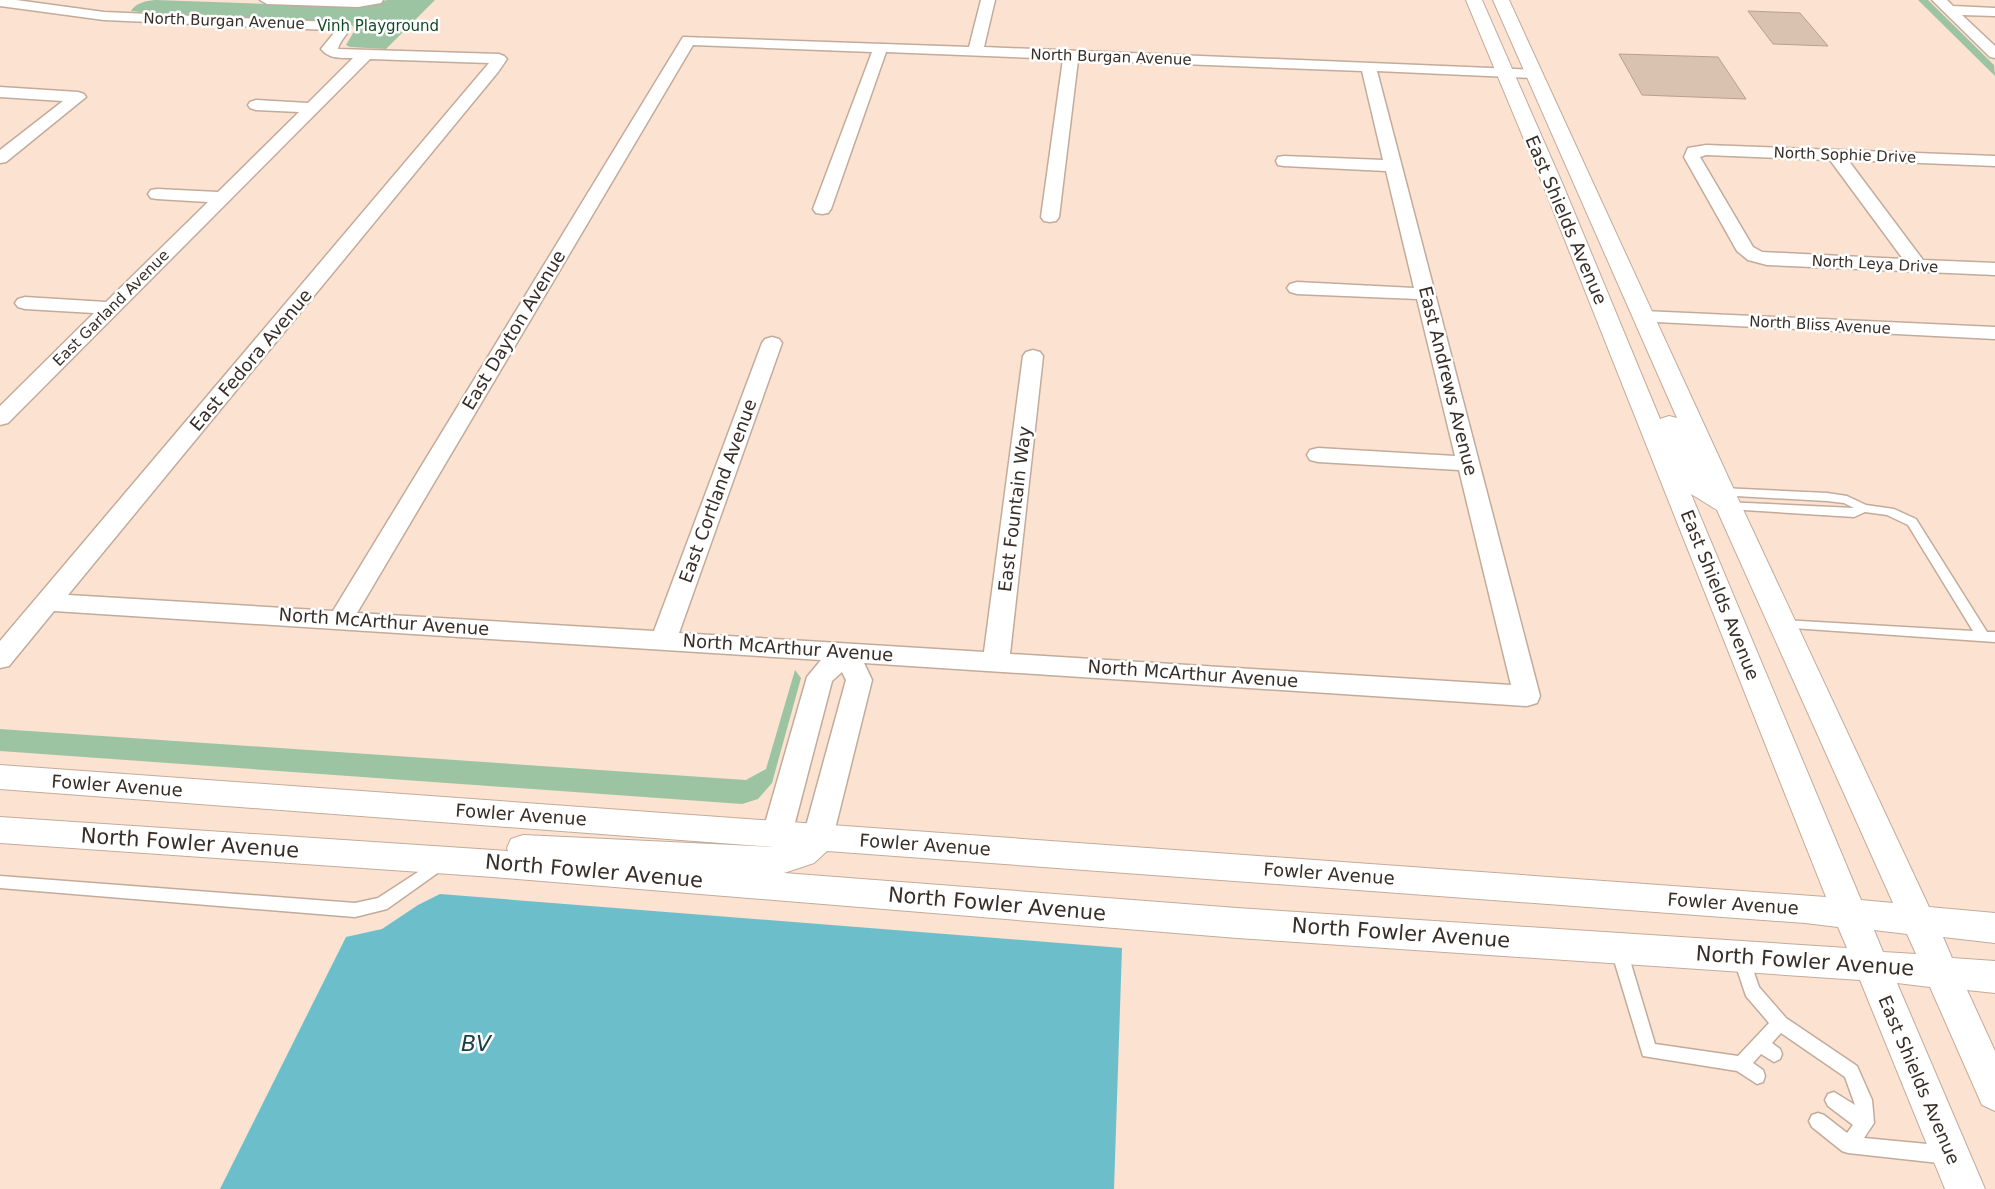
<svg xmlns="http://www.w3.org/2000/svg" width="1995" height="1189" viewBox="0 0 1995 1189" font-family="'DejaVu Sans',sans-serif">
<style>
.green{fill:#9cc4a2}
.water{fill:#6dbecb}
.building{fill:#dac2b1;stroke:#b8a090}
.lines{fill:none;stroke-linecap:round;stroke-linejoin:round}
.lane-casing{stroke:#c3ab9b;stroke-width:3}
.street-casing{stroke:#c3ab9b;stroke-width:3}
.secondary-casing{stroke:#c3ab9b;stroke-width:2}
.lane{fill:#fff;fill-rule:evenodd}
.street{fill:#fff;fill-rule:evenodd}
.secondary{fill:#fff;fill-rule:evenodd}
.labels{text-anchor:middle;stroke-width:5;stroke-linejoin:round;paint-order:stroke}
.far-street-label{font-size:15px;fill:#382e28;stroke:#fff}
.far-park-label{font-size:15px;fill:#114a22;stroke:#fff}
.street-label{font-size:18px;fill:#382e28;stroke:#fff}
.near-street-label{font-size:21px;fill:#382e28;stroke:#fff}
.near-water-label{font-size:22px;font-style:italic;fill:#1a4046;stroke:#fff}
</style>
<rect width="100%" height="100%" fill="#fbe2d1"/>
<g class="green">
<path d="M155 0 354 7 368 6 387 0H435L386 49 350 47 346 45 355 30 352 25 342 22 182 16 131 11C136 3 145 1 155 0Z"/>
<path d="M1918 0H1928L1994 65 1995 76Z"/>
<path d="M795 670 801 678 772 783 758 799 742 804 0 751V729L746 780 766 769Z"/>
</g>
<path class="water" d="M440 894 1122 948 1114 1189H220L346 937 382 929 418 905Z"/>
<g class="building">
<path d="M1748 11 1800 13 1828 46 1773 44Z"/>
<path d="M1619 54 1718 57 1746 99 1642 95Z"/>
</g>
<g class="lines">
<g class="lane-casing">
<g id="lane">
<path d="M1722 488 1827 493 1847 496 1866 505 1894 509 1916 519 1987 632H1995V642L1778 627 1777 624 1778 621 1783 620 1973 631 1908 525 1887 515 1865 512 1854 517 1728 509 1722 505 1724 502 1854 508 1844 503 1827 501 1718 495 1716 492Z"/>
<path d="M441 857 446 859 449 863 446 867 387 909 355 917 0 888V876L355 903 378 898Z"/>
<path d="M1618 940 1624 942 1626 947 1655 1044 1738 1056 1769 1023 1746 996 1733 957 1735 952 1741 950 1747 952 1759 987 1786 1018 1857 1066 1872 1100 1874 1123 1864 1138 1948 1146 1954 1149 1957 1155 1954 1161 1948 1164 1848 1153 1842 1151 1812 1127 1809 1121 1812 1115 1818 1113 1824 1115 1847 1133 1853 1125 1828 1106 1825 1100 1828 1094 1834 1092 1855 1105 1845 1077 1781 1033 1772 1043 1780 1049 1782 1054 1780 1059 1774 1062 1761 1054 1753 1063 1763 1070 1765 1076 1763 1082 1757 1084 1737 1071 1643 1056 1610 947 1612 942Z"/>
</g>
</g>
<g class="street-casing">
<g id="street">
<path d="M0 0H16L104 12 331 22C362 29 341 34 338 49L499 54 504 56 507 59 498 72 68 595 333 611 683 37 969 47 981 0H995L984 47 1539 70 1542 73 1539 76 1534 78 1377 71 1540 696 1537 703 1527 706 864 663 872 680 833 837 828 845 818 849 808 845 803 837 846 680 842 672 832 681 792 834 787 842 777 846 767 842 762 834 807 677 821 660 54 611 9 666 0 668V641L489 63 370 59 8 423 0 425V406L94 313 25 309 18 307 15 303 18 299 25 297 106 302 208 202 157 199 151 198 148 194 151 190 157 189 218 192 299 112 256 110 250 108 248 105 250 102 256 100 308 103 353 58C341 58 329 59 321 49L334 33V31L330 30 104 20 0 6ZM693 45 872 52 813 209 816 213 822 214 828 213 831 209 886 52 1063 59 1041 217 1044 221 1050 222 1056 221 1059 217 1078 60 1362 71 1383 160 1284 156 1278 157 1276 161 1278 165 1284 166 1386 171 1414 288 1297 282 1290 284 1287 288 1290 292 1297 294 1417 299 1455 456 1318 448 1310 450 1307 455 1310 460 1318 462 1459 470 1511 685 1010 654 1043 356 1040 352 1033 350 1026 352 1023 356 984 652 679 633 782 343 779 339 772 337 765 339 762 343 654 631 357 613Z"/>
<path d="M260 0H383L381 3 358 7 267 4Z"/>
<path d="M1932 0H1947L1953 6 1995 8V16L1962 15 1995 46V58L1990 57Z"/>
<path d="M0 87 78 92 84 94 86 97 6 162 0 163V150L63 101 0 97Z"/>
<path d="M1706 145 1995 156V166L1848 160 1923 260 1995 263V275L1767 265 1748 260 1737 251 1684 157 1688 148ZM1706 155 1830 160 1903 259 1762 252 1753 247 1700 157Z"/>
<path d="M1644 311 1995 327V339L1637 321 1634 317 1637 313Z"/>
</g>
</g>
<g class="secondary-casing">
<path id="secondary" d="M1466 0H1482L1563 185 1660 419 1669 416 1677 418 1493 0H1509L1741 505 1929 907 1995 913V943L1943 937 1952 958 1995 961V993L1967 990 1995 1051V1111L1982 1105 1930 987 1897 983 1985 1189H1945L1860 980 1237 938 493 877 0 843V817L508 851 507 848 511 839 523 835 775 847 0 789V765L1826 897 1543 185ZM1691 494 1717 510 1893 903 1861 900ZM827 851 1805 923 1838 927 1847 948 1237 908 784 873 814 863ZM1874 930 1907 934 1916 954 1883 952Z"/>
</g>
<use href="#lane" class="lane"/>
<use href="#street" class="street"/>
<use href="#secondary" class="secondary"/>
</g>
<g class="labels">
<g class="far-street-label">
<text transform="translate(224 21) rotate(2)" y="5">North Burgan Avenue</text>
<text transform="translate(1111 57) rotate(2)" y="5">North Burgan Avenue</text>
<text transform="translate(1845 155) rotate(2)" y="5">North Sophie Drive</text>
<text transform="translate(1875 264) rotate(3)" y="5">North Leya Drive</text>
<text transform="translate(111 308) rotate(-45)" y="5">East Garland Avenue</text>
<text transform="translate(1820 325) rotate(3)" y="5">North Bliss Avenue</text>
</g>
<g class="far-park-label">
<text x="378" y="31">Vinh Playground</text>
</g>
<g class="street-label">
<text transform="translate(1566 220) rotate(67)" y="6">East Shields Avenue</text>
<text transform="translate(514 330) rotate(-59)" y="6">East Dayton Avenue</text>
<text transform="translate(251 360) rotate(-50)" y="6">East Fedora Avenue</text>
<text transform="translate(1448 381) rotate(76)" y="6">East Andrews Avenue</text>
<text transform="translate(718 491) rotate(-70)" y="6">East Cortland Avenue</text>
<text transform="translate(1015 509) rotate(-83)" y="6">East Fountain Way</text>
<text transform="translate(1720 595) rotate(68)" y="6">East Shields Avenue</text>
<text transform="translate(384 622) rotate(4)" y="6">North McArthur Avenue</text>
<text transform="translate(788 648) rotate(4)" y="6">North McArthur Avenue</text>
<text transform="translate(1193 674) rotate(4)" y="6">North McArthur Avenue</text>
<text transform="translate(117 786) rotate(4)" y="6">Fowler Avenue</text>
<text transform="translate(521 815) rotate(4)" y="6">Fowler Avenue</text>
<text transform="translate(925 845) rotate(4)" y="6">Fowler Avenue</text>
<text transform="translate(1329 874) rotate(4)" y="6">Fowler Avenue</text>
<text transform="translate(1733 904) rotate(4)" y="6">Fowler Avenue</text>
<text transform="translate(1919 1080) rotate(67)" y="6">East Shields Avenue</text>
</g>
<g class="near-street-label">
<text transform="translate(190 843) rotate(4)" y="7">North Fowler Avenue</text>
<text transform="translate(594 871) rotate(5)" y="7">North Fowler Avenue</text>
<text transform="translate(997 904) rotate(5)" y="7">North Fowler Avenue</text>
<text transform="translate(1401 933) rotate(4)" y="7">North Fowler Avenue</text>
<text transform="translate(1805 961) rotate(4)" y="7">North Fowler Avenue</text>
</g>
<g class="near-water-label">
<text x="476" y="1051">BV</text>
</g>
</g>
</svg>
